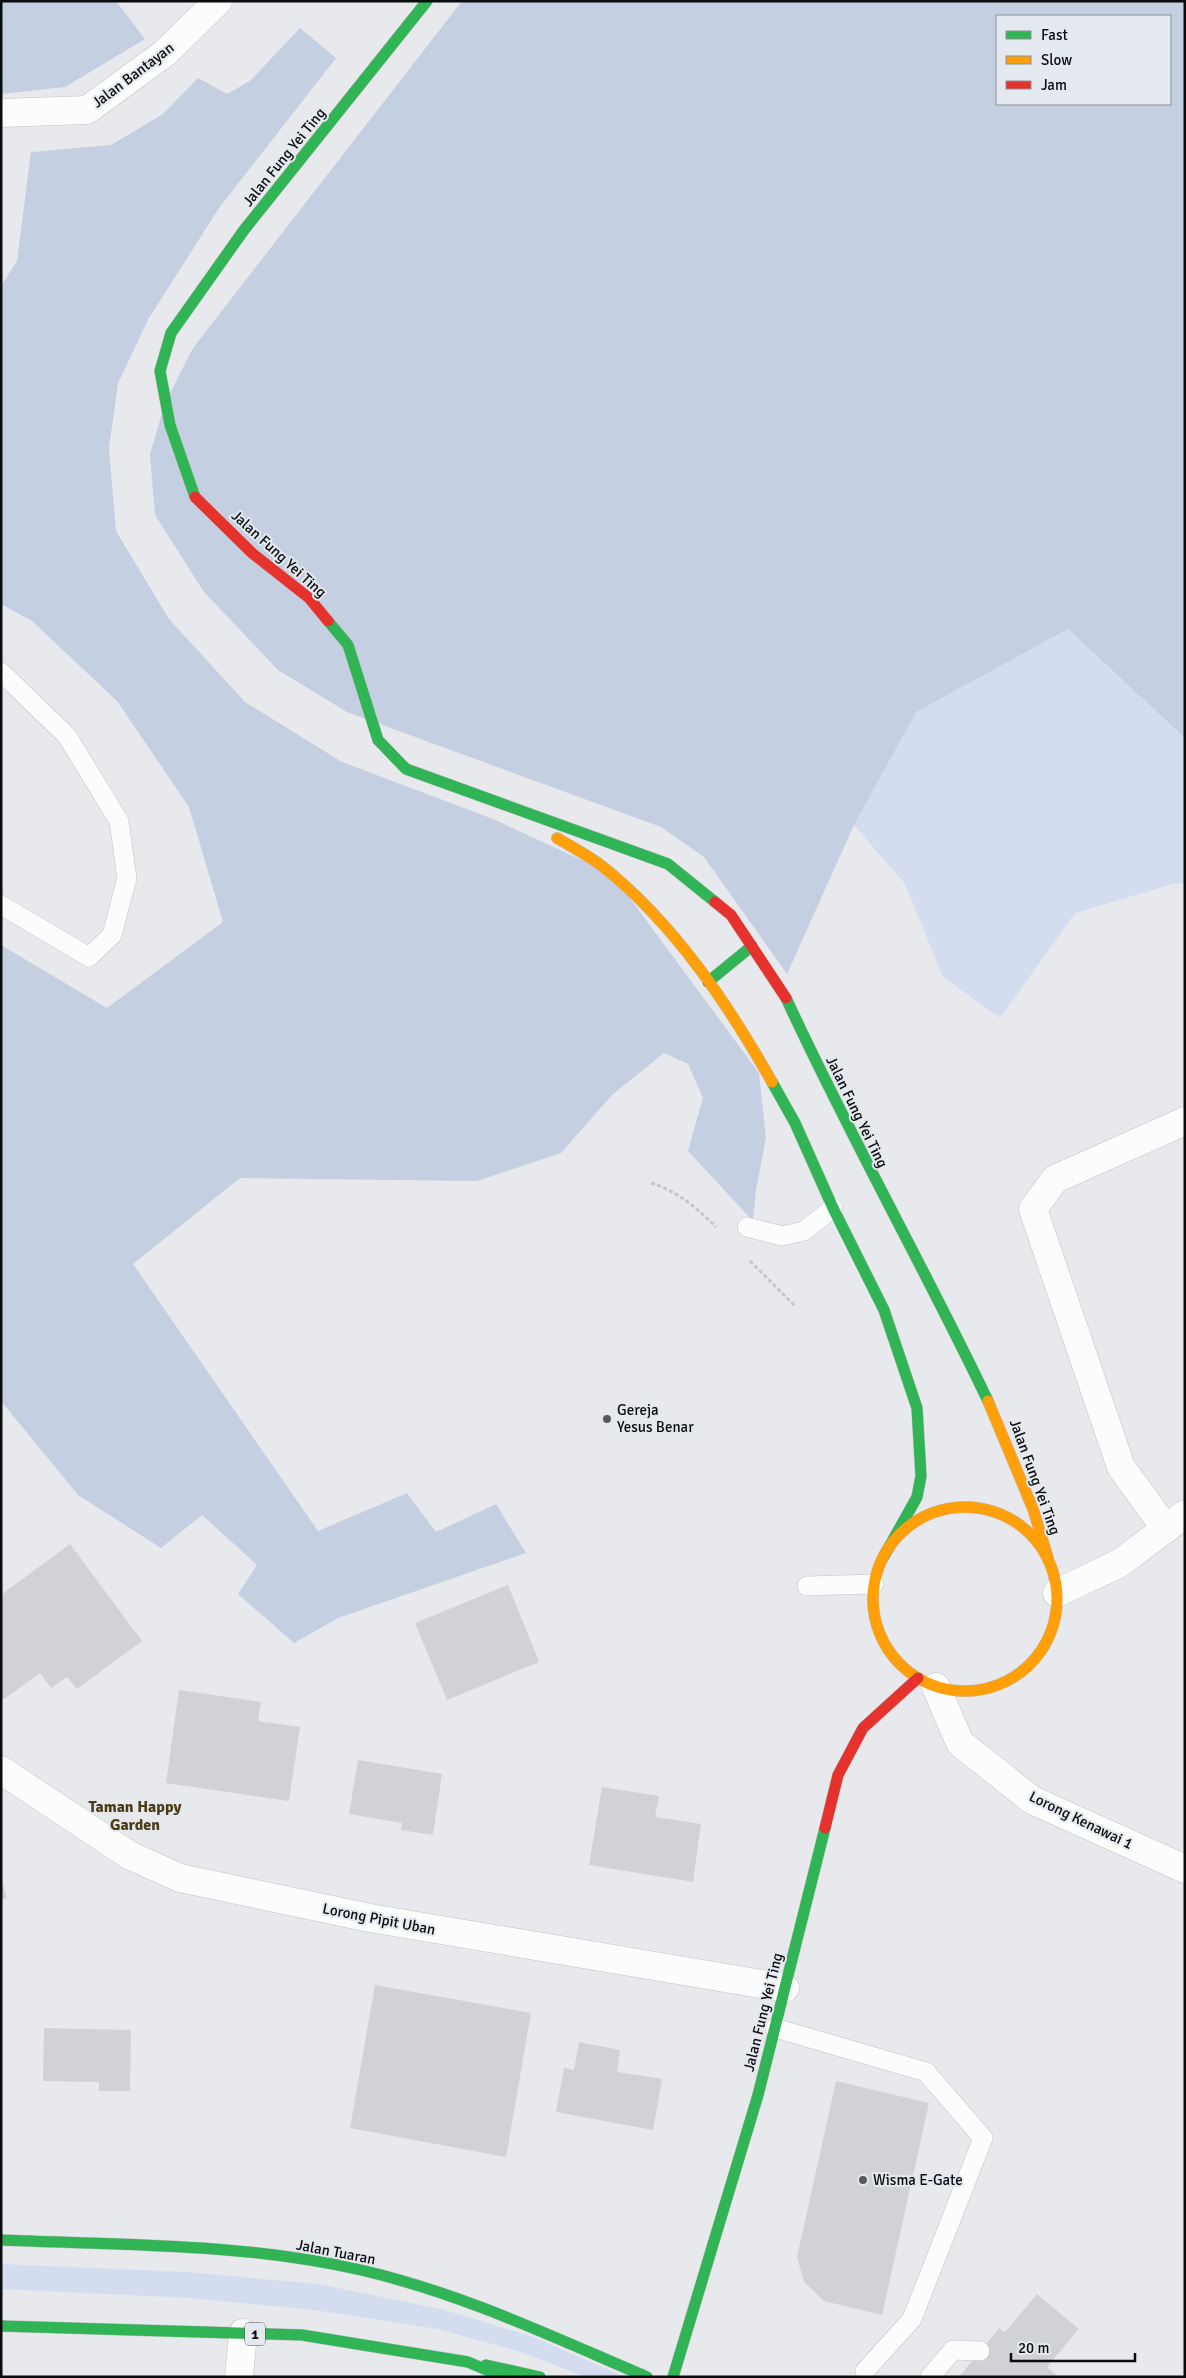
<svg xmlns="http://www.w3.org/2000/svg" width="1186" height="2378" viewBox="0 0 1186 2378" font-family="Signika,sans-serif">
<style>
.green{fill:#d4ddef}
.forest{fill:#c5cfe2;fill-rule:evenodd}
.building{fill:#d0d2d5}
.lines{fill:none;stroke-linecap:round;stroke-linejoin:round}
.lane-casing{stroke:#c0c2c5;stroke-width:20}
.street-casing{stroke:#c0c2c5;stroke-width:29}
.fast-casing{stroke:#c0c2c5;stroke-width:12}
.slow-casing{stroke:#c0c2c5;stroke-width:12}
.jam-casing{stroke:#c0c2c5;stroke-width:12}
.path{stroke:#c7c7c8;stroke-width:3;stroke-dasharray:4 2.5;stroke-linecap:butt}
.lane{stroke:#fbfcfc;stroke-width:19}
.street{stroke:#fbfcfc;stroke-width:28}
.fast{stroke:#30b455;stroke-width:11}
.slow{stroke:#ff9f0a;stroke-width:11}
.jam{stroke:#e5322d;stroke-width:11}
.poi-dot{fill:#58595c;stroke:#e4e8ef;stroke-width:2}
.labels{text-anchor:middle;stroke-width:4;stroke-linejoin:round;paint-order:stroke}
.shield{fill:#e4e8ef;stroke:#4c4e52;stroke-width:1}
.shield-label{font-size:14px;font-weight:bold;fill:#0b0c0e}
.street-label{font-size:15px;fill:#0b0c0e;stroke:#e4e8ef}
.poi-label{font-size:15px;fill:#0b0c0e;stroke:#e4e8ef;text-anchor:start}
.neighbourhood-label{font-size:16px;font-weight:bold;fill:#4c3b14;stroke:#e4e8ef}
</style>
<rect width="100%" height="100%" fill="#e7e9ec"/>
<g class="green">
<path d="M1068 629 1185 738V883L1173 884 1075 913 1000 1018 943 977 905 884 854 825 915 712Z"/>
<path d="M1 2264 186 2272 318 2284 441 2309 531 2336 625 2377H586L524 2353 438 2329 314 2310 190 2298 1 2289Z"/>
</g>
<g class="forest">
<path d="M1 1H116L145 39 65 87 1 94Z"/>
<path d="M462 1H1185V738L1068 629 916 712 854 825 787 974 704 857 661 827 347 712 278 670 204 592 155 515 150 454 165 403 193 348ZM997 16H1170V104H997Z"/>
<path d="M300 28 336 58 219 208 149 318 118 383 109 448 116 531 169 619 245 702 342 762 493 819 612 874 759 1073 766 1138 756 1190 753 1221 688 1151 703 1098 688 1064 664 1053 612 1095 561 1153 477 1181 240 1178 133 1264 318 1531 407 1493 436 1532 496 1504 526 1553 338 1618 294 1643 238 1594 257 1565 202 1515 161 1548 78 1495 1 1401V945L107 1008 223 922 189 807 117 701 32 621 1 604V286L17 261 31 152 111 145 163 114 198 78 227 94 250 81Z"/>
</g>
<g class="building">
<path d="M70 1544 142 1641 77 1689 67 1677 51 1688 40 1673 4 1699 1 1696V1595Z"/>
<path d="M508 1585 539 1662 447 1700 415 1623Z"/>
<path d="M179 1690 261 1702 258 1721 300 1727 289 1801 166 1783Z"/>
<path d="M358 1760 442 1774 433 1835 401 1830 402 1823 349 1814Z"/>
<path d="M602 1787 659 1796 655 1817 701 1824 693 1882 589 1865Z"/>
<path d="M1 1878 7 1898 1 1899Z"/>
<path d="M375 1985 531 2013 506 2157 350 2128Z"/>
<path d="M44 2028 131 2030 130 2091H99V2082L43 2081Z"/>
<path d="M579 2042 620 2050 617 2072 662 2079 653 2130 556 2112 564 2068 574 2070Z"/>
<path d="M836 2081 929 2103 882 2315 824 2301 804 2282 797 2257Z"/>
<path d="M1037 2294 1079 2329 1047 2367 1056 2375 1054 2377H959L999 2328 1005 2332Z"/>
</g>
<g class="lines">
<g class="lane-casing">
<g id="lane">
<path d="M1 672 67 736 119 821 127 878 112 935 89 957 1 905"/>
<path d="M747 1227 782 1236 804 1231 833 1208"/>
<path d="M807 1586 874 1584"/>
<path d="M775 2028 926 2072 983 2138 912 2319 865 2371"/>
<path d="M930 2377 953 2350 980 2351"/>
</g>
</g>
<g class="street-casing">
<g id="street">
<path d="M1 113 87 110 165 53 218 1"/>
<path d="M1166 1529 1121 1467 1033 1209 1055 1179 1185 1121"/>
<path d="M1057 1593 1120 1563 1185 1514"/>
<path d="M936 1687 960 1743 1032 1800 1185 1869"/>
<path d="M1 1770 129 1855 180 1878 370 1918 785 1988"/>
<path d="M239 2377 243 2333"/>
</g>
</g>
<g class="fast-casing">
<g id="fast">
<path d="M195 497 170 425 160 371 171 333 244 230 427 1"/>
<path d="M328 621 348 645 378 740 406 769 668 864 715 902"/>
<path d="M708 982 752 946"/>
<path d="M786 998C849 1135 923 1265 988 1401"/>
<path d="M772 1082 795 1123 833 1208 884 1310 917 1408 921 1476 917 1497 884 1556"/>
<path d="M1 2240C121 2245 244 2243 361 2270 461 2293 553 2337 647 2377"/>
<path d="M1 2326 302 2335 468 2362 503 2377"/>
<path d="M486 2365 540 2377"/>
<path d="M673 2377 758 2095 825 1828"/>
</g>
</g>
<g class="slow-casing">
<g id="slow">
<path d="M557 838C572 847 589 856 602 866 674 923 728 1004 772 1082"/>
<path d="M988 1401 1033 1509 1048 1558"/>
<circle cx="965" cy="1599" r="92"/>
</g>
</g>
<g class="jam-casing">
<g id="jam">
<path d="M195 497 252 553 309 598 328 621"/>
<path d="M715 902 731 915 786 998"/>
<path d="M825 1828 838 1775 863 1728 918 1678"/>
</g>
</g>
<g class="path">
<path d="M651 1183C677 1191 697 1208 716 1227"/>
<path d="M750 1261 796 1307"/>
</g>
<use href="#lane" class="lane"/>
<use href="#street" class="street"/>
<use href="#fast" class="fast"/>
<use href="#slow" class="slow"/>
<use href="#jam" class="jam"/>
</g>
<g class="poi-dot">
<circle cx="607" cy="1419" r="5"/>
<circle cx="863" cy="2180" r="5"/>
</g>
<g class="labels">
<rect class="shield" x="245" y="2322.5" width="20" height="23" rx="4"/>
<g class="shield-label">
<text x="255" y="2339">1</text>
</g>
<g class="street-label">
<text transform="translate(133 75) rotate(-37)" y="5">Jalan Bantayan</text>
<text transform="translate(284 157) rotate(-51)" y="5">Jalan Fung Yei Ting</text>
<text transform="translate(279 554) rotate(42)" y="5">Jalan Fung Yei Ting</text>
<text transform="translate(857 1112) rotate(64)" y="5">Jalan Fung Yei Ting</text>
<text transform="translate(1035 1477) rotate(70)" y="5">Jalan Fung Yei Ting</text>
<text transform="translate(1081 1820) rotate(26)" y="5">Lorong Kenawai 1</text>
<text transform="translate(379 1919) rotate(11)" y="5">Lorong Pipit Uban</text>
<text transform="translate(763 2012) rotate(-76)" y="5">Jalan Fung Yei Ting</text>
<text transform="translate(336 2252) rotate(11)" y="5">Jalan Tuaran</text>
</g>
<g class="poi-label">
<text x="617" y="1415">Gereja<tspan x="617" dy="17">Yesus Benar</tspan></text>
<text x="873" y="2185">Wisma E-Gate</text>
</g>
<g class="neighbourhood-label">
<text x="135" y="1812">Taman Happy<tspan x="135" dy="18">Garden</tspan></text>
</g>
</g>
<rect width="1186" height="2378" fill="none" stroke="#0b0c0e" stroke-width="5"/>
<rect x="996" y="15" width="175" height="90" fill="#e4e8ef" stroke="#8d9095"/>
<rect x="1006" y="31" width="25" height="8" fill="#30b455" stroke="#8d9095"/>
<text x="1041" y="40" font-size="15" fill="#0b0c0e">Fast</text>
<rect x="1006" y="56" width="25" height="8" fill="#ff9f0a" stroke="#8d9095"/>
<text x="1041" y="65" font-size="15" fill="#0b0c0e">Slow</text>
<rect x="1006" y="81" width="25" height="8" fill="#e5322d" stroke="#8d9095"/>
<text x="1041" y="90" font-size="15" fill="#0b0c0e">Jam</text>
<path d="M1011 2353v8h124v-8" fill="none" stroke="#0b0c0e" stroke-width="2.5"/>
<text x="1018" y="2353" font-size="15" fill="#0b0c0e" stroke="#e4e8ef" stroke-width="4" paint-order="stroke">20 m</text>
</svg>
